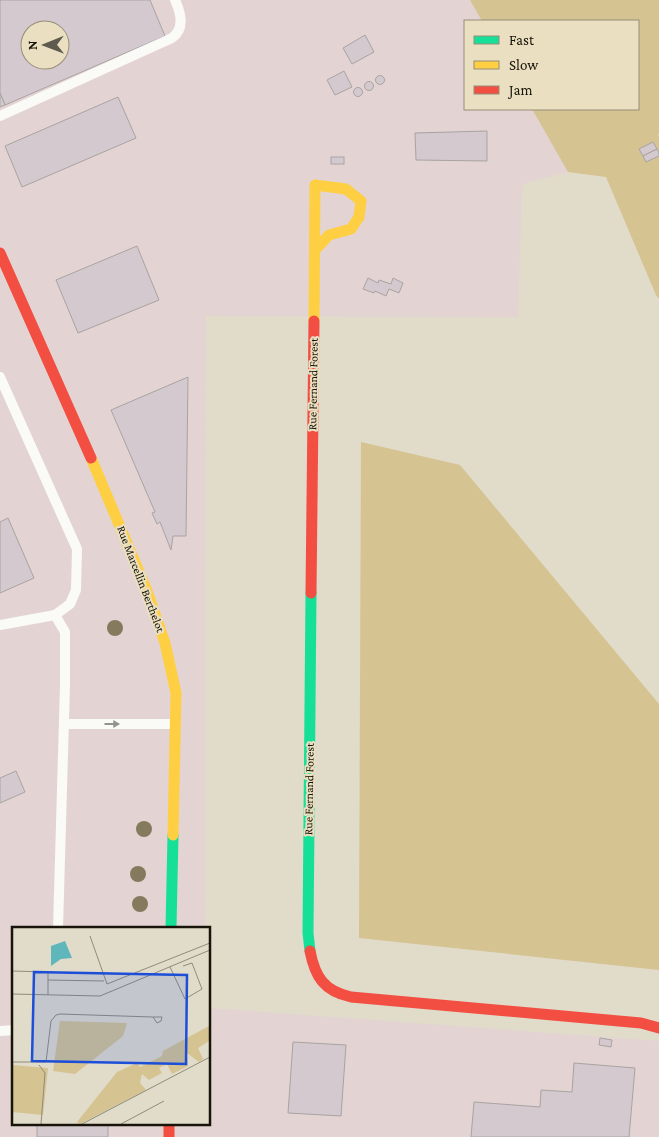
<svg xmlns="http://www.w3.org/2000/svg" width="659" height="1137" viewBox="0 0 659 1137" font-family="'Crimson Pro',serif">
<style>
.industrial{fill:#e3d4d3;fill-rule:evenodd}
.green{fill:#d5c392}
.building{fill:#d3c9cf;stroke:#a9a3a1;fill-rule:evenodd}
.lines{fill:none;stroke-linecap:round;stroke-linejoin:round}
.lane{stroke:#fafaf7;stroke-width:10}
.fast{stroke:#16e098;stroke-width:11}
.slow{stroke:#ffcf43;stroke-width:11}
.jam{stroke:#f24e42;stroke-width:11}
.tree{fill:#847b5f}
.oneway{fill:#94928c}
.labels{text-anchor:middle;stroke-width:4;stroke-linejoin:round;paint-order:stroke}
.street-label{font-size:12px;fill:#181409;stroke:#eadfc1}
.inset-road{fill:none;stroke:#918b7d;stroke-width:1}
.view{fill:#1d4ed8;fill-opacity:0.15;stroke:#1d4ed8;stroke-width:2.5}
.inset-edge{fill:none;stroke:#181409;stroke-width:2.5}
</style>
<rect width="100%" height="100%" fill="#e1dbca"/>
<path class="industrial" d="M0 0H470L482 21H465V109H532L568 172 522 184 518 317 206 316 205 928H14V1123H209V1008L659 1041V1137H0ZM30 30H60V60H30Z"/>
<g class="green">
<path d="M470 0H659V134L658 135 659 137V299L656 295 606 177 568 172 532 109H638V21H482Z"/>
<path d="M361 442 460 465 659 704V970L359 938Z"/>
</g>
<g class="building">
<path d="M0 0H150L165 36 5 105 0 93ZM30 30H60V60H30Z"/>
<path d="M365 35 374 52 352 64 343 48Z"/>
<path d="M344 71 352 87 335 95 327 80Z"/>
<circle cx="380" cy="80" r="4.5"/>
<circle cx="369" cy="86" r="4.5"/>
<circle cx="358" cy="92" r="4.5"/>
<path d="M0 93 5 105 0 107Z"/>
<path d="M118 97 136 138 22 187 5 146Z"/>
<path d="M487 131V161L416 160 415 133Z"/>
<path d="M653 142 657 149 643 156 639 149Z"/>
<path d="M657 149 659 153V156L646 162 643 156Z"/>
<rect x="331" y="157" width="13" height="7"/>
<path d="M137 246 159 300 78 333 56 280Z"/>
<path d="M368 278 378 283 379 280 391 284 393 278 403 283 399 293 389 289 386 296 375 291 374 293 363 289Z"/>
<path d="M188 377 186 536H173L171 550 160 522 157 524 152 513 155 512 111 410Z"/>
<path d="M8 518 34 578 0 593V522Z"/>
<path d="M16 771 25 792 0 803V778Z"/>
<path d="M600 1038 612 1040 611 1047 599 1045Z"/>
<path d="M293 1042 346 1045 341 1116 288 1113Z"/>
<path d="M574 1063 635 1068 629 1137H471L474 1102 540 1107 541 1090 572 1092Z"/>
<rect x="37" y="1123" width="71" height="14"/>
</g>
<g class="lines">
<g class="lane">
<path d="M0 116 172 38C185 29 181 13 175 0"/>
<path d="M0 377 77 549 76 590 70 604 55 615 0 625"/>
<path d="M55 615 65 632V685L58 928"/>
<path d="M64 724H175"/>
<path d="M0 1031 14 1030"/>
</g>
<g class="fast">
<path d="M171 928 173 835"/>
<path d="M310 951 308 933 311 593"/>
</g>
<g class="slow">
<path d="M314 321 315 185 346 189 361 201 359 217 351 229 329 235 315 250"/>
<path d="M91 458 147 591 165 643 176 693 173 835"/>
</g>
<g class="jam">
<path d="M0 253 91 458"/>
<path d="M311 593 314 321"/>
<path d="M310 951C315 977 324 991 351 997L641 1023 659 1028"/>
<path d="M169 1123V1137"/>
</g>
</g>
<g class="tree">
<circle cx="115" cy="628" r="8"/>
<circle cx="144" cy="829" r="8"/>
<circle cx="138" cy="874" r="8"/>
<circle cx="140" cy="904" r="8"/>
</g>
<defs><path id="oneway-solid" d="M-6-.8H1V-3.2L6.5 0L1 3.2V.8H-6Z" transform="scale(1.25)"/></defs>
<use class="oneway" href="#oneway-solid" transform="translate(112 724)"/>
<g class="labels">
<g class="street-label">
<text transform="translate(313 384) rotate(-89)" y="4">Rue Fernand Forest</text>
<text transform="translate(141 579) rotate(69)" y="4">Rue Marcellin Berthelot</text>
<text transform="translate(309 789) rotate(-89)" y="4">Rue Fernand Forest</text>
</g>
</g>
<g transform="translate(12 927)">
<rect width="198" height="198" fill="#e1dbca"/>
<path d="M48 94 115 96 111 109 63 147 41 144ZM197 99V114L186 121 191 132 187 135 175 126 176 139 160 147 155 137 147 141 150 146 137 153 130 147 128 156 134 163 68 197 65 195 105 145 125 136 128 140 150 129 151 124ZM0 138 36 141 31 188 0 185Z" fill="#d5c392"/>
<path d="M53 14 60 31 49 32 39 39V19Z" fill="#60b7bb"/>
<path class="inset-road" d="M78 9 95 57 198 16M158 40 173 72 190 62 180 36 171 39M0 44 36 45V68M36 53 92 54M0 67 88 69 198 23M0 135H34L39 94 44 88 48 87 141 90H150L149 94 145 96 141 90M27 138 33 146 29 197M70 197 198 130M109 197 152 174"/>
<path class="view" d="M22 45 175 48 174 137 20 134Z"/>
<rect width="198" height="198" class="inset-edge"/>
</g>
<rect x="464" y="20" width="175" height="90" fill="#eadfc1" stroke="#968e77"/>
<rect x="474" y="36" width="25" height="8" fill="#16e098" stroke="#968e77"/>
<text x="509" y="45" font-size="15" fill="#181409">Fast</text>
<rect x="474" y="61" width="25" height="8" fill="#ffcf43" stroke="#968e77"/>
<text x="509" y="70" font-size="15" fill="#181409">Slow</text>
<rect x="474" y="86" width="25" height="8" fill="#f24e42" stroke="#968e77"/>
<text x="509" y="95" font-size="15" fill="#181409">Jam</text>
<g transform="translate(45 45) rotate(269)"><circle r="24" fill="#eadfc1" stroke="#968e77"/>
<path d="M0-4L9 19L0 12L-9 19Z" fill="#5e5a4d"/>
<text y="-8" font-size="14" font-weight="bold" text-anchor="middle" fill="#181409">N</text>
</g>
</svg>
